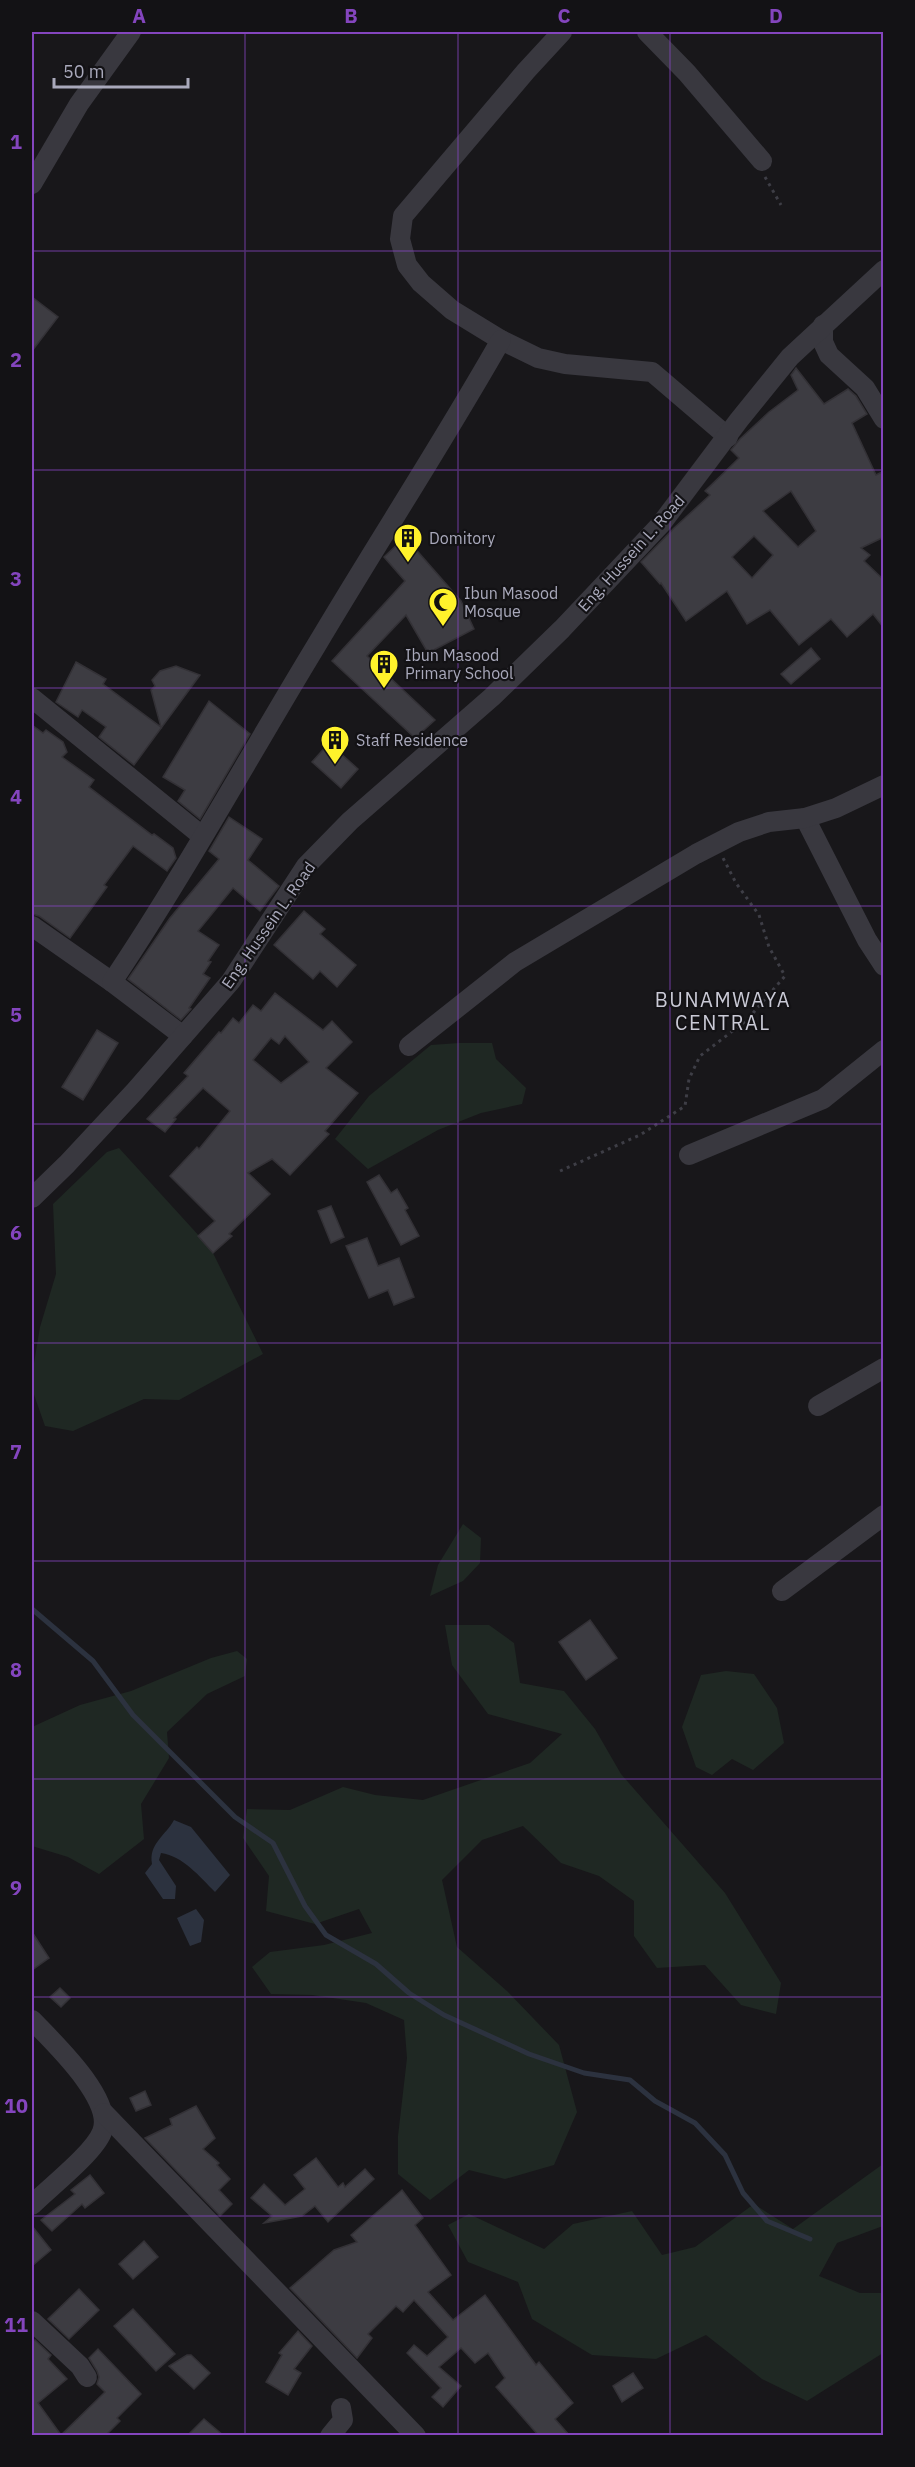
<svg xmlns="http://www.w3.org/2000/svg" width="915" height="2467" viewBox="0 0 915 2467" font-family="'IBM Plex Sans',sans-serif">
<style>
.green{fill:#1f2823}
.water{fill:#2c323f}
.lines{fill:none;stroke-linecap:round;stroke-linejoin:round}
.stream{stroke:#2c323f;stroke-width:5}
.building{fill:#3d3c42;stroke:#333136;stroke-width:1.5;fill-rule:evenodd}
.path{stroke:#3e3e46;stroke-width:3;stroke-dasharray:3 4.5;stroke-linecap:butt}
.street{stroke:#39383f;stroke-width:20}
.grid{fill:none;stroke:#8445be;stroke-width:1.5;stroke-opacity:0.55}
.labels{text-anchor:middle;stroke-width:4.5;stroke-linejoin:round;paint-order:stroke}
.poi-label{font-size:16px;fill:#a9a9bb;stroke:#131215;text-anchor:start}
.street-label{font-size:16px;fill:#a9a9bb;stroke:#131215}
.quarter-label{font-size:20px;letter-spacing:1.5px;fill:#cacad6;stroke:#131215}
.neatline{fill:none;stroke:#8445be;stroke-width:2}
.grid-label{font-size:20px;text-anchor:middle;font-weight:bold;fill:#8445be}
</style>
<rect width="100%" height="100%" fill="#18171a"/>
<g class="green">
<path d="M459 1043H492L496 1059 526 1088 522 1104 481 1113 438 1130 368 1169 335 1139 369 1096 431 1045Z"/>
<path d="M119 1148 211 1249 263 1354 179 1400 144 1399 73 1431 45 1426 32 1389V1375L40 1327 56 1274 53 1204 107 1152Z"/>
<path d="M463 1524 481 1538 480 1563 463 1581 430 1596 438 1565Z"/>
<path d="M445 1625H489L514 1643 520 1683 564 1691 595 1729 621 1774 725 1893 781 1983 776 2014 741 2005 705 1965 657 1968 634 1936V1901L599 1876 561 1863 523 1826 482 1840 442 1880 457 1947 507 1991 559 2045 577 2112 554 2165 505 2179 469 2170 430 2200 398 2174V2136L407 2058 404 2020 366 2003 312 1995 271 1994 252 1967 270 1952 324 1945 372 1933 359 1909 315 1924 266 1911 269 1876 243 1838 247 1809 290 1810 343 1787 375 1795 423 1800 530 1763 562 1734 488 1714 452 1665Z"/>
<path d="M237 1651 247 1659 245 1676 207 1694 167 1732 169 1758 141 1804 144 1839 99 1874 68 1857 32 1846V1727L80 1705 131 1691 211 1658Z"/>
<path d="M726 1671 754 1674 777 1708 784 1743 753 1770 732 1759 712 1775 696 1767 682 1727 701 1675Z"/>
<path d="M883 2164V2226L837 2243 819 2276 860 2293H883V2353L807 2401 762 2379 706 2335 656 2359 592 2355 532 2319 518 2282 468 2262 448 2225 469 2214 544 2249 573 2224 632 2211 662 2255 695 2247 754 2204 793 2229Z"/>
</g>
<g class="water">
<path d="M174 1820 191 1827 230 1875 215 1892C200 1877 183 1856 161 1853L159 1860 176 1886 175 1899H163L145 1873 152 1864C148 1844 166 1835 174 1820Z"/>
<path d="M196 1909 204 1920 201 1942 190 1946 177 1918Z"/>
</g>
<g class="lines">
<path class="stream" d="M32 1609 93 1661 133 1715 235 1817 273 1843 305 1906 326 1935 376 1964 409 1993 444 2015 529 2054 584 2073 630 2080 655 2101 695 2123 725 2155 743 2193 767 2221 810 2239"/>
</g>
<g class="building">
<path d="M32 297 58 317 32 351Z"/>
<path d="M796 368 824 404 848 389 856 396 867 414 852 423 876 475 884 471V537L861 548 870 555 864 561 884 580V628L873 614 847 637 831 619 799 645 770 610 747 624 727 591 686 621 661 583 660 584 641 562 674 528 710 495 705 491 739 458 731 450 740 439 769 412 798 390 791 375ZM791 491 816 531 798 547 763 511ZM754 536 773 555 752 578 732 557Z"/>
<path d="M405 537 461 601 474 629 428 653 406 615 367 656 435 720 415 738 332 661 405 581 384 557Z"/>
<path d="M811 648 820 659 791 684 781 674Z"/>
<path d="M76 662 106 679 103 684 161 727 151 690 155 686 152 680 160 671 176 666 200 675 134 765 99 737 106 727 82 710 78 717 56 702Z"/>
<path d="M209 701 250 734 200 819 178 801 185 790 163 777Z"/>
<path d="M32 725 43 733 46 730 63 742 67 752 62 757 94 780 89 787 152 835 154 834 173 848 176 858 167 871 133 846 104 885 107 887 70 938 39 916 32 914Z"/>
<path d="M329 743 358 769 341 788 312 762Z"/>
<path d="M229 817 262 839 248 860 279 886 260 911 233 888 198 931 219 945 208 961 211 962 203 974 210 978 189 1008 191 1009 181 1020 128 979 170 918 219 859 209 851Z"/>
<path d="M304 911 325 929 320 934 356 965 337 987 320 971 313 979 274 945Z"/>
<path d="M275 993 323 1030 332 1021 352 1042 326 1068 358 1093 325 1131 329 1134 290 1175 272 1159 248 1173 270 1194 229 1234 232 1236 213 1253 198 1236 215 1221 170 1176 197 1147 199 1149 230 1111 203 1088 174 1118 176 1119 165 1132 147 1119 188 1076 184 1073 219 1032 221 1033 233 1018 239 1023 253 1005 261 1011ZM285 1036 309 1062 281 1083 253 1060 271 1038 279 1044Z"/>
<path d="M97 1030 118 1043 83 1100 62 1087Z"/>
<path d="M379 1175 391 1193 397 1189 408 1208 405 1210 419 1236 401 1245 367 1182Z"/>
<path d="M331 1206 344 1237 331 1243 318 1211Z"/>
<path d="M367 1238 378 1266 399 1258 414 1297 394 1305 388 1290 369 1298 346 1246Z"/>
<path d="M590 1620 617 1658 586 1680 559 1642Z"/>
<path d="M32 1932 49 1958 32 1970Z"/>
<path d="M60 1988 70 1998 61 2007 50 1997Z"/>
<path d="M145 2091 151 2105 136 2111 130 2098Z"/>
<path d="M196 2106 215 2138 203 2149 219 2163 217 2165 230 2179 219 2190 232 2204 220 2216 145 2138 172 2125 170 2119Z"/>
<path d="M316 2158 338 2187 343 2183 345 2187 365 2169 374 2179 328 2222 315 2206 302 2216 264 2223 272 2216 251 2198 264 2184 285 2205 305 2189 294 2175Z"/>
<path d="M90 2175 104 2193 85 2208 82 2204 52 2231 41 2220 75 2194 71 2190Z"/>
<path d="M402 2190 423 2218 415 2225 451 2275 428 2292 453 2320 485 2295 536 2365 539 2362 573 2403 555 2419 570 2436H539L496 2387 505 2378 488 2353 475 2363 461 2348 439 2367 461 2386 443 2407 432 2397 441 2388 407 2353 414 2345 427 2356 448 2337 414 2300 403 2312 396 2306 368 2334 372 2338 357 2358 290 2288 334 2250 357 2242 351 2235Z"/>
<path d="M32 2226 51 2250 32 2266Z"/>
<path d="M144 2241 158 2257 133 2279 119 2264Z"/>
<path d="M79 2289 99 2310 69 2339 48 2319Z"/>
<path d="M133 2309 175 2354 156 2371 114 2326Z"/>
<path d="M298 2331 312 2346 294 2369 301 2373 288 2395 266 2382 282 2355 279 2353Z"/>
<path d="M35 2340 51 2355 48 2359 67 2379 38 2403 61 2435 105 2392 97 2384 99 2377 97 2371 89 2358 98 2349 141 2394 117 2418 120 2421 106 2435 32 2436V2342Z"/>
<path d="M187 2355H191L210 2373 194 2389 169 2366Z"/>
<path d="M633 2373 643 2388 622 2402 613 2386Z"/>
<path d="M204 2419 224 2436H187Z"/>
</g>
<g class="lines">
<g class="path">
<path d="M765 177 781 205"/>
<path d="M560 1171 640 1135 685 1106 689 1079 700 1056 747 1020 785 976 769 947 759 915 736 883 723 858"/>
</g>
<g class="street">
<path d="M562 32 526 71 403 216 400 239 407 265 421 283 452 310 501 340 538 358 565 364 652 372 728 437"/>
<path d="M647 32 687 73 762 161"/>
<path d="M32 184 79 104 131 32"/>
<path d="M823 325V342L829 355 865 388 884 419"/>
<path d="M32 698 202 836"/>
<path d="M805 818 867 940 884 966"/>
<path d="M32 926 112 982"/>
<path d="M183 1036 112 982C185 873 248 758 316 646 377 543 442 444 501 340"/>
<path d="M409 1046 515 962 696 854 739 832 769 822 805 818 836 808 884 785"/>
<path d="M689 1155 823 1099 884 1050"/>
<path d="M32 1198 67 1164 135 1091 231 981 306 866 350 821 492 697 562 629 661 524 739 420 790 357 884 270"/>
<path d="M818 1406 884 1368"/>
<path d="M782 1591 884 1515"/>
<path d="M32 2020C53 2042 115 2100 102 2132 94 2153 49 2188 32 2205"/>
<path d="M104 2113 416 2436"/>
<path d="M32 2321 80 2366 87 2377"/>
<path d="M330 2436 343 2420 341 2408"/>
</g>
</g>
<path class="grid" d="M245 32V2436M458 32V2436M670 32V2436M32 251H884M32 470H884M32 688H884M32 906H884M32 1124H884M32 1343H884M32 1561H884M32 1779H884M32 1997H884M32 2216H884"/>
<defs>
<g id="building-pin" transform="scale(1.5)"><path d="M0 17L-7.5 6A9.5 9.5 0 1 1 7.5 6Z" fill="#fff22b" stroke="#131215"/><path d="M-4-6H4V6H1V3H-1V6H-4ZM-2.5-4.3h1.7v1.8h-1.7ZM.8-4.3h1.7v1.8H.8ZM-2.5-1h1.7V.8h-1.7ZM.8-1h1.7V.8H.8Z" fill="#111"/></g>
<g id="mosque-pin" transform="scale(1.5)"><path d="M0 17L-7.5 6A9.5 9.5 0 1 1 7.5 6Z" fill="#fff22b" stroke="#131215"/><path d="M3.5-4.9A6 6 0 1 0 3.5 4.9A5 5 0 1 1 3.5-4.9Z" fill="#111"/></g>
</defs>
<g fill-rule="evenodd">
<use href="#building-pin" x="408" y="538"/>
<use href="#mosque-pin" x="443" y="602"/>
<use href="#building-pin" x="384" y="664"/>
<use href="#building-pin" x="335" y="740"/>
</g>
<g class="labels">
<g class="poi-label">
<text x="429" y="544">Domitory</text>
<text x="464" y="599">Ibun Masood<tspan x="464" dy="18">Mosque</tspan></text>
<text x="405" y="661">Ibun Masood<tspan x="405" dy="18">Primary School</tspan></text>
<text x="356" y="746">Staff Residence</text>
</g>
<g class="street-label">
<text transform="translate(631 553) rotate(-48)" y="6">Eng. Hussein L. Road</text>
<text transform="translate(268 925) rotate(-55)" y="6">Eng. Hussein L. Road</text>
</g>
<g class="quarter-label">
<text x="723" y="1007">BUNAMWAYA<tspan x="723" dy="23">CENTRAL</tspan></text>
</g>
</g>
<rect width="915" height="2467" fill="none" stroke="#131215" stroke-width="66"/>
<path d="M54 78v9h134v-9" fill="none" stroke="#a9a9bb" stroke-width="3"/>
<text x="63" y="78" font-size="18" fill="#a9a9bb" stroke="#131215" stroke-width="4.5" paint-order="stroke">50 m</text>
<rect x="33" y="33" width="849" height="2401" class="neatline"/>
<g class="grid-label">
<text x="139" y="23">A</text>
<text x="351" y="23">B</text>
<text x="564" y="23">C</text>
<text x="776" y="23">D</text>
<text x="16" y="149">1</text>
<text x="16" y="367">2</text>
<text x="16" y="586">3</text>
<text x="16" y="804">4</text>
<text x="16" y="1022">5</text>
<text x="16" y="1240">6</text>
<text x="16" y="1459">7</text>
<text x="16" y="1677">8</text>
<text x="16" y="1895">9</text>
<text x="16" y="2113">10</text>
<text x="16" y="2332">11</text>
</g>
</svg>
